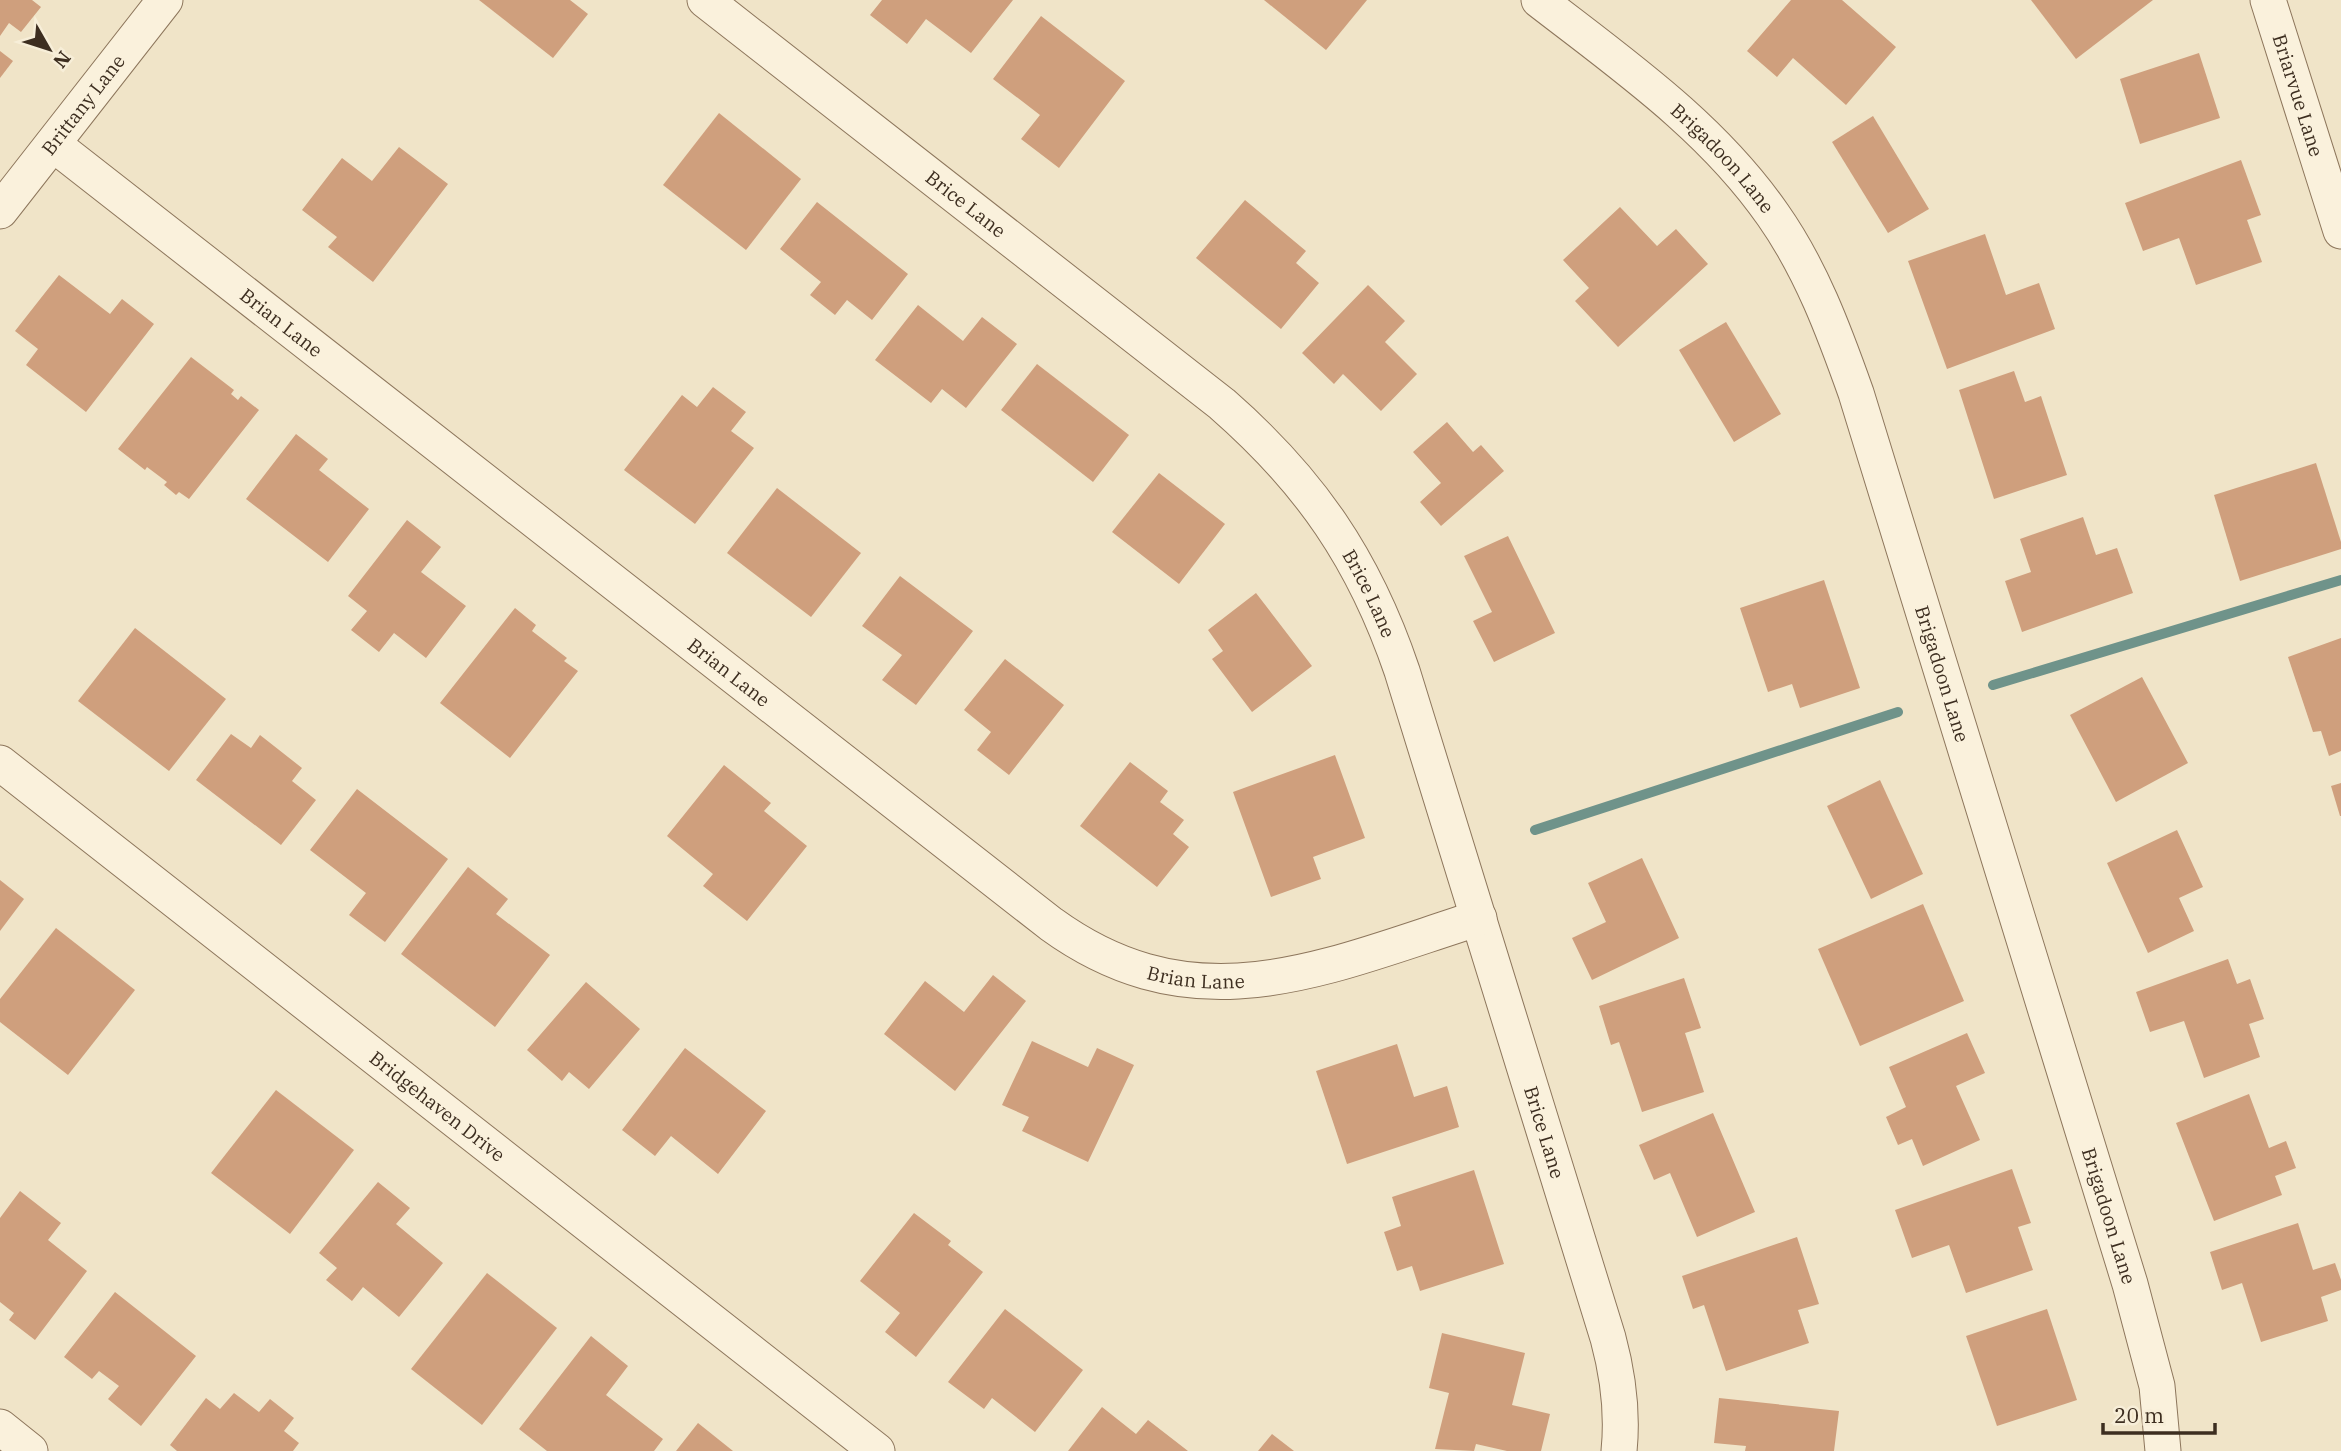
<svg xmlns="http://www.w3.org/2000/svg" width="2341" height="1451" viewBox="0 0 2341 1451" font-family="'IBM Plex Serif',serif">
<style>
.lines{fill:none;stroke-linecap:round;stroke-linejoin:round}
.stream{stroke:#6f938a;stroke-width:10}
.building{fill:#cf9f7d}
.street-casing{stroke:#8d765c;stroke-width:37}
.street{stroke:#faf1dc;stroke-width:35}
.labels{text-anchor:middle;stroke-width:5;stroke-linejoin:round;paint-order:stroke}
.street-label{font-size:19px;fill:#3d2e20;stroke:#f7eed8}
</style>
<rect width="100%" height="100%" fill="#f0e4c8"/>
<g class="lines">
<g class="stream">
<path d="M1993 685 2341 580"/>
<path d="M1535 830 1898 712"/>
</g>
</g>
<g class="building">
<path d="M0 0H32L41 7 21 32 9 23 0 36Z"/>
<path d="M479 0H570L588 14 553 58Z"/>
<path d="M882 0H1013L971 53 926 19 907 44 870 15Z"/>
<path d="M1264 0H1367L1326 50Z"/>
<path d="M1791 0H1842L1896 47 1846 105 1793 58 1777 77 1747 51Z"/>
<path d="M2031 0H2153L2076 59Z"/>
<path d="M1041 16 1125 81 1059 168 1021 139 1040 115 993 79Z"/>
<path d="M0 51 13 61 0 78Z"/>
<path d="M2199 53 2220 118 2140 144 2120 79Z"/>
<path d="M719 113 801 179 746 250 663 185Z"/>
<path d="M1873 116 1929 209 1888 233 1832 142Z"/>
<path d="M399 147 448 184 373 282 328 247 337 237 302 210 342 158 372 181Z"/>
<path d="M2241 160 2261 215 2247 220 2262 262 2196 285 2179 238 2143 251 2125 203Z"/>
<path d="M1245 200 1306 251 1296 263 1319 283 1281 329 1196 258Z"/>
<path d="M817 202 908 274 872 320 847 300 835 315 810 295 821 282 780 249Z"/>
<path d="M1620 207 1657 246 1676 229 1708 264 1618 347 1575 301 1589 288 1563 260Z"/>
<path d="M1985 234 2006 295 2039 283 2055 329 1947 369 1908 261Z"/>
<path d="M59 275 110 314 122 299 154 324 86 412 26 365 38 349 15 331Z"/>
<path d="M1368 285 1405 321 1385 342 1417 374 1381 411 1343 374 1334 384 1302 353Z"/>
<path d="M918 305 963 341 982 317 1017 344 966 408 942 389 931 403 875 360Z"/>
<path d="M1726 322 1781 414 1734 442 1679 350Z"/>
<path d="M191 357 234 390 231 394 238 400 241 396 259 410 189 499 179 492 176 495 164 485 167 482 147 467 145 470 118 449Z"/>
<path d="M1037 364 1129 435 1093 482 1001 410Z"/>
<path d="M2014 371 2025 402 2041 396 2067 475 1994 499 1959 390Z"/>
<path d="M713 387 746 412 731 431 754 448 695 524 624 470 682 395 697 407Z"/>
<path d="M1447 422 1473 452 1481 445 1504 471 1441 526 1420 502 1441 483 1413 452Z"/>
<path d="M296 434 328 459 319 470 369 509 328 562 246 499Z"/>
<path d="M2316 463 2341 542V549L2240 581 2214 495Z"/>
<path d="M1159 473 1225 524 1179 584 1112 532Z"/>
<path d="M777 488 861 553 811 617 727 553Z"/>
<path d="M2083 517 2096 555 2117 548 2133 593 2022 632 2005 581 2031 572 2020 539Z"/>
<path d="M407 520 441 547 421 572 466 606 426 658 394 633 379 652 351 630 367 611 348 596Z"/>
<path d="M1508 536 1555 633 1494 662 1473 621 1492 612 1464 556Z"/>
<path d="M900 576 973 631 916 705 882 680 902 655 862 626Z"/>
<path d="M1824 580 1860 688 1800 708 1792 684 1768 692 1740 608Z"/>
<path d="M1256 593 1312 666 1252 712 1212 659 1223 651 1208 630Z"/>
<path d="M515 608 536 625 532 631 567 658 564 661 578 671 510 758 440 703Z"/>
<path d="M135 628 226 699 169 771 78 701Z"/>
<path d="M2341 638V751L2329 756 2321 731 2313 732 2288 657Z"/>
<path d="M1005 659 1064 705 1009 775 977 750 991 732 964 710Z"/>
<path d="M2142 677 2188 763 2116 802 2070 715Z"/>
<path d="M231 734 251 748 260 735 302 768 292 781 316 800 281 845 196 780Z"/>
<path d="M1335 755 1365 838 1313 857 1321 879 1271 897 1233 792Z"/>
<path d="M1130 762 1168 791 1160 802 1184 820 1173 834 1189 847 1157 887 1080 826Z"/>
<path d="M724 765 771 803 764 811 807 846 747 921 703 886 713 874 667 836Z"/>
<path d="M1880 780 1923 874 1871 899 1827 806Z"/>
<path d="M2341 783V816H2340L2331 786Z"/>
<path d="M357 789 448 859 385 942 349 915 366 893 310 850Z"/>
<path d="M2177 830 2203 887 2179 898 2194 931 2148 953 2107 863Z"/>
<path d="M1642 858 1679 938 1592 980 1572 938 1606 922 1588 883Z"/>
<path d="M468 867 508 899 496 914 550 955 495 1027 401 954Z"/>
<path d="M0 880 24 899 0 931Z"/>
<path d="M1923 904 1964 1001 1860 1046 1818 949Z"/>
<path d="M56 928 135 990 68 1075 0 1022V999Z"/>
<path d="M2228 959 2237 984 2250 979 2264 1019 2249 1024 2260 1057 2204 1078 2184 1021 2150 1032 2136 992Z"/>
<path d="M993 975 1026 1001 955 1091 884 1034 925 981 964 1012Z"/>
<path d="M1684 978 1701 1028 1685 1033 1704 1092 1642 1112 1619 1042 1611 1045 1599 1006Z"/>
<path d="M586 982 640 1029 589 1089 569 1072 562 1081 527 1050Z"/>
<path d="M1967 1033 1985 1073 1956 1086 1980 1140 1923 1166 1912 1139 1898 1145 1886 1117 1906 1107 1889 1067Z"/>
<path d="M1032 1041 1088 1067 1097 1048 1134 1065 1088 1162 1022 1131 1029 1117 1002 1105Z"/>
<path d="M1397 1044 1414 1097 1447 1086 1459 1127 1347 1164 1316 1071Z"/>
<path d="M685 1048 766 1111 718 1174 671 1136 655 1156 622 1130Z"/>
<path d="M276 1090 354 1150 290 1234 211 1173Z"/>
<path d="M2249 1094 2269 1148 2286 1141 2296 1168 2275 1176 2282 1195 2214 1221 2176 1123Z"/>
<path d="M1713 1113 1755 1212 1697 1237 1670 1173 1654 1180 1639 1145Z"/>
<path d="M2012 1169 2031 1223 2018 1227 2033 1270 1966 1293 1949 1245 1912 1258 1895 1210Z"/>
<path d="M1474 1170 1504 1264 1420 1291 1412 1266 1397 1271 1384 1232 1401 1226 1392 1197Z"/>
<path d="M378 1182 410 1208 396 1224 443 1263 399 1317 363 1287 352 1301 326 1280 337 1268 319 1253Z"/>
<path d="M20 1191 61 1223 48 1240 87 1271 35 1340 9 1320 14 1313 0 1302V1218Z"/>
<path d="M914 1213 951 1241 948 1245 983 1272 916 1357 885 1332 900 1313 860 1281Z"/>
<path d="M2298 1223 2313 1270 2335 1263 2341 1280V1290L2321 1297 2328 1321 2261 1342 2242 1283 2222 1290 2210 1252Z"/>
<path d="M1797 1237 1819 1304 1798 1310 1809 1343 1726 1371 1704 1305 1693 1309 1682 1276Z"/>
<path d="M487 1273 557 1328 482 1425 411 1369Z"/>
<path d="M115 1292 196 1356 141 1426 108 1399 119 1386 99 1371 92 1379 64 1357Z"/>
<path d="M1005 1309 1083 1370 1035 1432 992 1398 984 1409 948 1382Z"/>
<path d="M2047 1309 2077 1400 1997 1426 1966 1336Z"/>
<path d="M1442 1333 1525 1353 1512 1405 1550 1414 1541 1451H1507L1476 1444 1474 1451 1435 1449 1449 1393 1429 1388Z"/>
<path d="M591 1336 628 1366 606 1395 663 1439 654 1451H547L519 1429Z"/>
<path d="M234 1393 259 1412 270 1399 294 1418 284 1431 299 1443 293 1451H177L170 1445 206 1398 220 1409Z"/>
<path d="M1719 1398 1839 1411 1834 1451H1745L1746 1446 1714 1443Z"/>
<path d="M1102 1407 1136 1434 1148 1420 1188 1451H1068Z"/>
<path d="M698 1423 733 1451H676Z"/>
<path d="M1272 1434 1294 1451H1258Z"/>
</g>
<g class="lines">
<g class="street-casing">
<g id="street">
<path id="s1" d="M705 0 1222 404C1310 481 1364 559 1402 671L1608 1338C1618 1375 1623 1412 1619 1451"/>
<path id="s2" d="M1539 0C1623 65 1712 127 1773 215 1811 269 1834 331 1856 393L2130 1284 2157 1386 2163 1451"/>
<path id="s3" d="M2268 0 2341 231"/>
<path id="s4" d="M53 144 1051 924C1197 1030 1327 966 1479 918"/>
<path id="s5" d="M0 211 165 0"/>
<path id="s6" d="M0 763 877 1451"/>
<path d="M0 1427 30 1451"/>
</g>
</g>
<use href="#street" class="street"/>
</g>
<g class="labels">
<g class="street-label">
<text dy="7" stroke="none"><textPath href="#s3" startOffset="100">Briarvue Lane</textPath></text>
<text dy="7" stroke="none"><textPath href="#s5" startOffset="135">Brittany Lane</textPath></text>
<text dy="7" stroke="none"><textPath href="#s2" startOffset="243">Brigadoon Lane</textPath></text>
<text dy="7" stroke="none"><textPath href="#s1" startOffset="331">Brice Lane</textPath></text>
<text dy="7" stroke="none"><textPath href="#s4" startOffset="290">Brian Lane</textPath></text>
<text dy="7" stroke="none"><textPath href="#s1" startOffset="898">Brice Lane</textPath></text>
<text dy="7" stroke="none"><textPath href="#s4" startOffset="858">Brian Lane</textPath></text>
<text dy="7" stroke="none"><textPath href="#s2" startOffset="810">Brigadoon Lane</textPath></text>
<text dy="7" stroke="none"><textPath href="#s4" startOffset="1424">Brian Lane</textPath></text>
<text dy="7" stroke="none"><textPath href="#s6" startOffset="556">Bridgehaven Drive</textPath></text>
<text dy="7" stroke="none"><textPath href="#s1" startOffset="1465">Brice Lane</textPath></text>
<text dy="7" stroke="none"><textPath href="#s2" startOffset="1377">Brigadoon Lane</textPath></text>
</g>
</g>
<g transform="translate(49 49) rotate(129)" stroke="#f7eed8" stroke-width="5" paint-order="stroke">
<path d="M0-5L12 26L0 18L-12 26Z" fill="#3d2e20"/>
<text y="-10" font-size="19" font-weight="bold" text-anchor="middle" fill="#3d2e20">N</text>
</g>
<path d="M2103 1423v10h112v-10" fill="none" stroke="#3d2e20" stroke-width="3.5"/>
<text x="2114" y="1423" font-size="21" fill="#3d2e20" stroke="#f7eed8" stroke-width="5" paint-order="stroke">20 m</text>
</svg>
